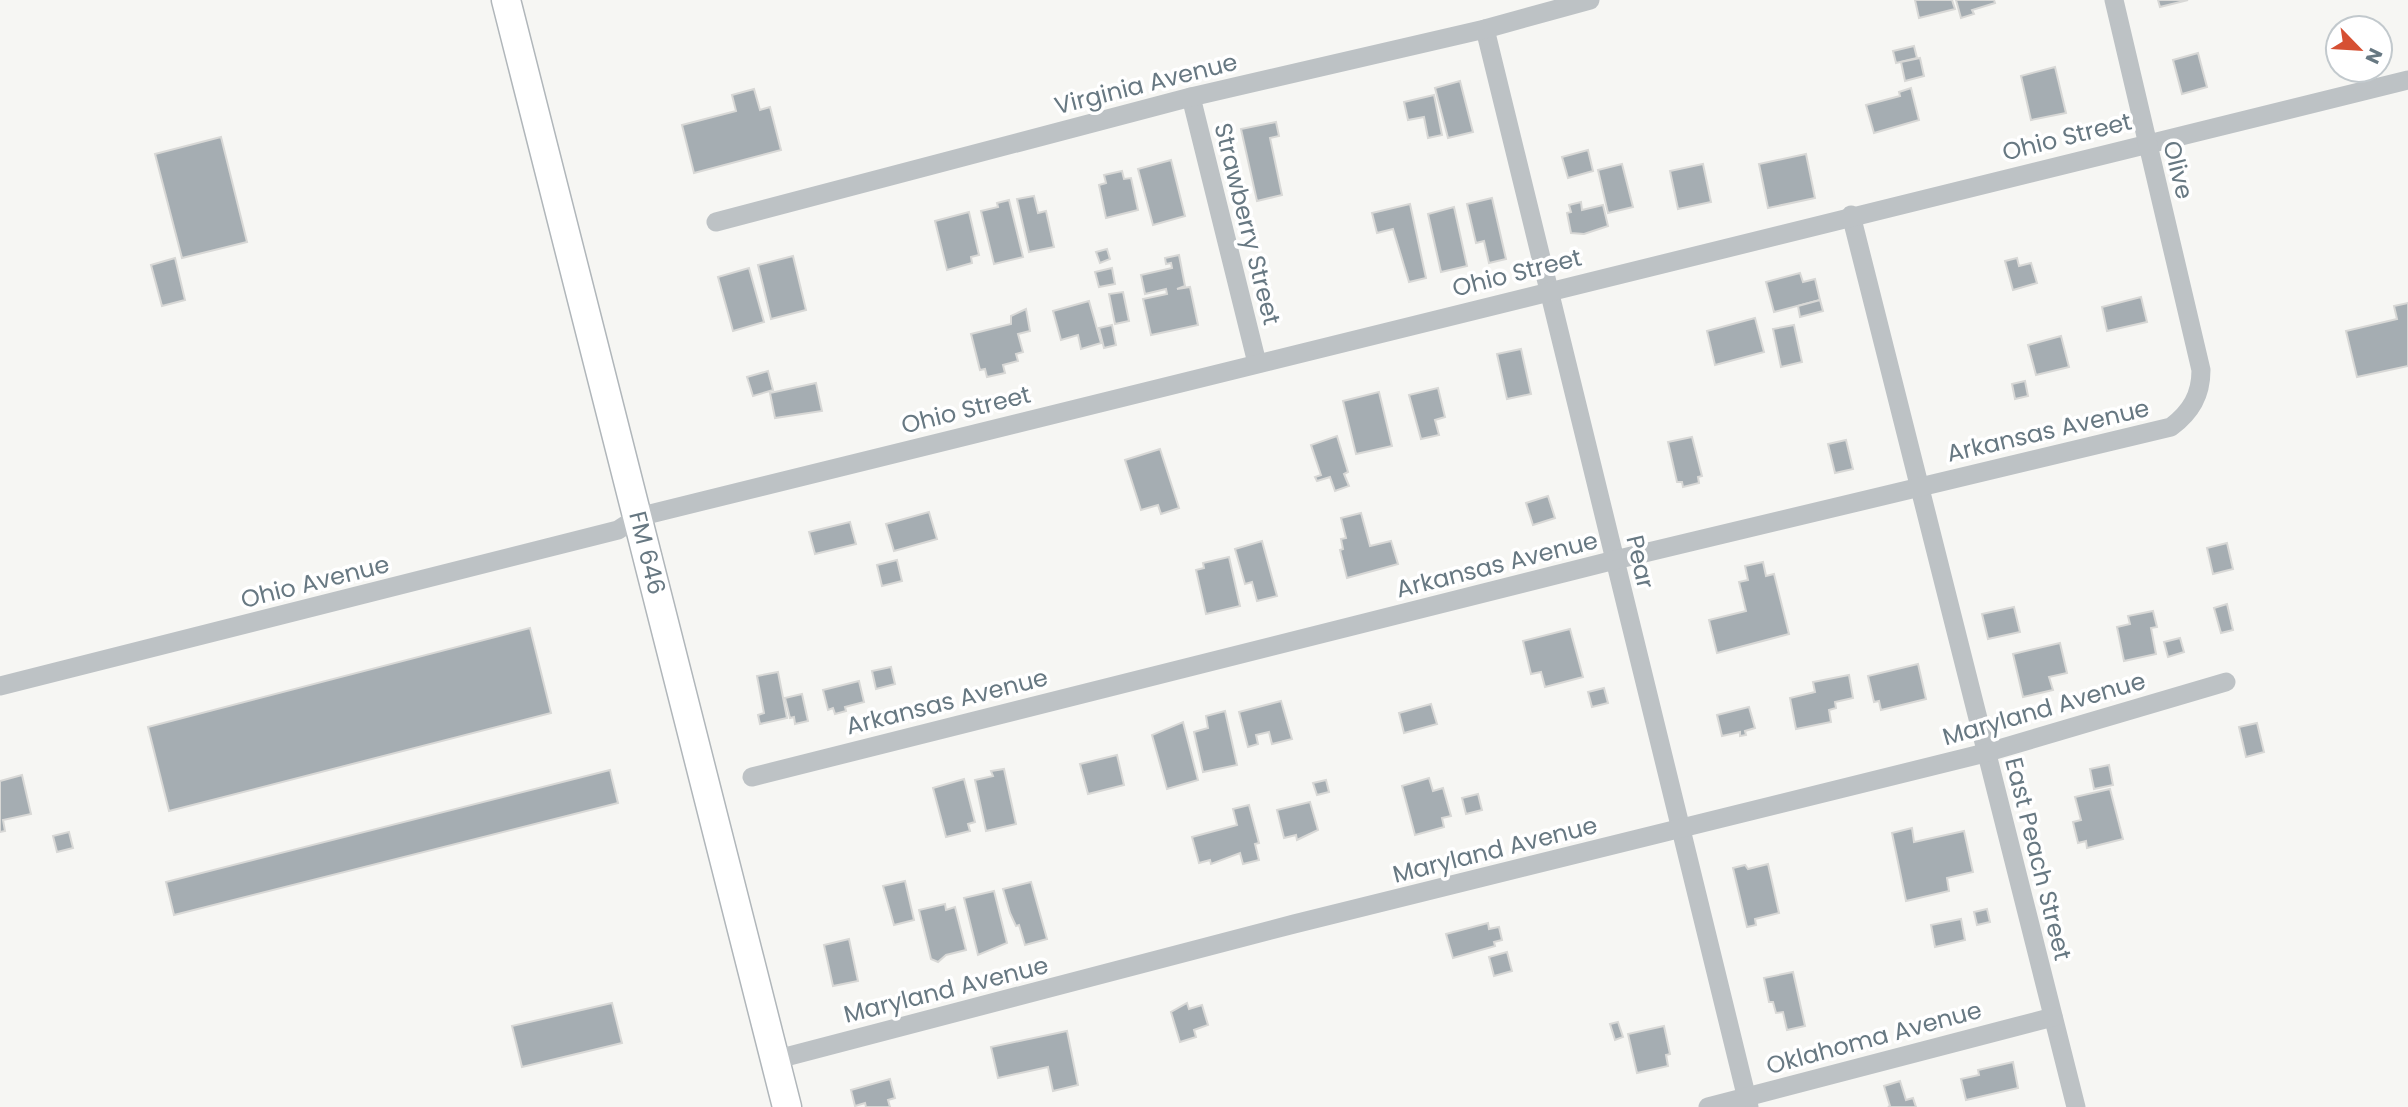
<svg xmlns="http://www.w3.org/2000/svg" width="2408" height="1107" viewBox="0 0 2408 1107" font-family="Poppins,sans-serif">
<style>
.building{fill:#a5adb2;stroke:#d8d8d6;stroke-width:2}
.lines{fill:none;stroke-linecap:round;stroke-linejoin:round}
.secondary-casing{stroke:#b0b6ba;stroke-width:31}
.street{stroke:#bdc2c5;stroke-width:19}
.secondary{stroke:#fff;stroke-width:28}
.labels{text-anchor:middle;stroke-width:7;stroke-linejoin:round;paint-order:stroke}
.street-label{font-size:24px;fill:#677882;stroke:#fff}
</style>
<rect width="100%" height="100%" fill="#f6f6f3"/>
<g class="building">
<path d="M1915 0H1952L1955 9 1919 18Z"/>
<path d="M1956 0H1994L1995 3 1972 10 1974 14 1961 18Z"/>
<path d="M2158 0H2188L2160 7Z"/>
<path d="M1914 46 1917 58 1896 63 1893 51Z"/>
<path d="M2198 53 2207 87 2182 94 2173 60Z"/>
<path d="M1920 58 1924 76 1905 81 1901 62Z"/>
<path d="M2055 67 2066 113 2031 120 2021 76Z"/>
<path d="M1460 81 1473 132 1448 138 1435 88Z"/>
<path d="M1911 88 1919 120 1874 133 1866 105 1900 96 1899 92Z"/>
<path d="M754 89 760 110 770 107 781 150 694 173 682 125 736 111 732 95Z"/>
<path d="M1434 95 1442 135 1428 138 1424 117 1408 120 1404 102Z"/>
<path d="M1276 122 1279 136 1270 138 1282 195 1257 201 1241 129Z"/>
<path d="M221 137 247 242 182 258 155 154Z"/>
<path d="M1588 150 1593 171 1568 178 1562 157Z"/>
<path d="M1806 154 1815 198 1768 208 1759 164Z"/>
<path d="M1171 160 1185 216 1153 225 1138 169Z"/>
<path d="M1622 164 1633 207 1608 213 1598 170Z"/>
<path d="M1703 164 1711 202 1678 209 1670 171Z"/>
<path d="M1122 171 1124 179 1131 178 1138 210 1106 218 1099 185 1106 183 1104 175Z"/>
<path d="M1034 196 1038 213 1046 211 1054 247 1029 252 1017 199Z"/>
<path d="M1492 198 1506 259 1489 263 1484 241 1476 243 1467 204Z"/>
<path d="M1009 200 1023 257 994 264 981 211 998 207 997 203Z"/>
<path d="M1581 202 1582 210 1603 205 1608 226 1584 234 1571 233 1567 213 1571 212 1569 205Z"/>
<path d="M1410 204 1426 278 1409 282 1393 229 1377 233 1372 213Z"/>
<path d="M1454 207 1467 266 1441 272 1428 214Z"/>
<path d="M969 212 979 255 971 257 972 263 947 270 935 221Z"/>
<path d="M1107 249 1110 259 1100 263 1096 252Z"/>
<path d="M1179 255 1185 286 1177 289 1190 287 1198 325 1151 335 1143 299 1167 294 1166 289 1145 294 1141 275 1172 268 1171 263 1166 264 1165 258Z"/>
<path d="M793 256 806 310 771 319 758 265Z"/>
<path d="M175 258 185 300 162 306 151 265Z"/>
<path d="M2017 258 2019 266 2031 263 2037 283 2013 290 2005 261Z"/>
<path d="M749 268 764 322 733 331 718 277Z"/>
<path d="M1112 268 1115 284 1099 287 1095 272Z"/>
<path d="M1800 273 1803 282 1815 279 1820 300 1774 312 1766 282Z"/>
<path d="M1123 292 1129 321 1115 324 1109 294Z"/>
<path d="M2141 297 2147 322 2107 331 2102 307Z"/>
<path d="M1820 300 1823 311 1800 317 1798 306Z"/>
<path d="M1089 301 1101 343 1081 349 1078 335 1061 340 1053 311Z"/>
<path d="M2408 303V366L2357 377 2346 331 2397 319 2394 306Z"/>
<path d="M1026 309 1030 331 1018 334 1023 352 1016 354 1018 361 1003 365 1005 373 987 377 985 369 980 370 971 334 1011 324V316Z"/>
<path d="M1755 318 1764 352 1715 365 1707 331Z"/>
<path d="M1112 325 1116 345 1104 348 1099 328Z"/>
<path d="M1794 325 1802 362 1781 367 1773 329Z"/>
<path d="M2061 336 2069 367 2036 375 2028 345Z"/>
<path d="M1521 349 1531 394 1507 399 1497 354Z"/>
<path d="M768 371 773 390 753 396 747 377Z"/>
<path d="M2025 381 2028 396 2015 399 2012 384Z"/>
<path d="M816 383 822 411 775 418 770 393Z"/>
<path d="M1438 388 1445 417 1435 420 1439 435 1421 439 1409 395Z"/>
<path d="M1379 392 1392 446 1356 454 1343 401Z"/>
<path d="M1337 436 1348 472 1344 474 1349 486 1335 491 1330 477 1317 481 1315 477 1321 475 1311 445Z"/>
<path d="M1692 437 1702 476 1698 477 1699 483 1683 487 1682 482H1677L1668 442Z"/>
<path d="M1846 440 1853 469 1835 473 1828 444Z"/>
<path d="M1160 449 1179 508 1161 514 1158 505 1141 510 1125 460Z"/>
<path d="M1548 496 1555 518 1533 525 1526 503Z"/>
<path d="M929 512 937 539 894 551 886 524Z"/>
<path d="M1361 513 1370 546 1391 541 1398 564 1347 578 1340 550 1343 549 1341 539 1346 538 1341 518Z"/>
<path d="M850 522 856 544 815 554 809 532Z"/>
<path d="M1262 541 1277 596 1257 601 1252 582 1245 584 1235 549Z"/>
<path d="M2227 543 2233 569 2213 574 2207 548Z"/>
<path d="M1229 557 1240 606 1206 614 1196 570 1204 568 1203 563Z"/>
<path d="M897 560 902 581 882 586 877 565Z"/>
<path d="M1763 562 1766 576 1774 574 1789 634 1717 653 1709 620 1746 611 1739 582 1748 580 1745 566Z"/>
<path d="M2227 604 2233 630 2221 633 2214 608Z"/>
<path d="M2014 607 2020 632 1988 639 1982 614Z"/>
<path d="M2153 611 2157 627 2151 628 2156 654 2124 661 2117 627 2130 624 2128 616Z"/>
<path d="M530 628 551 713 169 811 148 727Z"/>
<path d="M1570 629 1583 677 1545 687 1541 672 1531 674 1523 641Z"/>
<path d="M2180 638 2184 652 2168 657 2164 642Z"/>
<path d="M2060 643 2067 673 2049 677 2053 690 2023 697 2013 654Z"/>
<path d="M1918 664 1926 699 1881 710 1879 701 1874 702 1868 676Z"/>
<path d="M891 667 895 684 876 689 872 671Z"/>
<path d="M778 672 787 718 760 724 758 715 764 713 757 676Z"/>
<path d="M1849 675 1853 698 1835 702 1836 708 1829 710 1831 722 1796 729 1790 698 1815 692 1813 682Z"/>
<path d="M859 681 864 702 845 707 846 711 835 714 833 708 828 710 823 690Z"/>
<path d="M1604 688 1608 703 1592 707 1588 692Z"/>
<path d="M802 694 808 721 795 724 794 717 790 718 785 698Z"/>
<path d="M1281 701 1292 739 1272 744 1269 732 1256 735 1258 744 1248 747 1239 712Z"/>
<path d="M1431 704 1437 724 1404 733 1399 713Z"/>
<path d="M1749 707 1755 728 1745 731 1746 735 1740 736V732L1722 736 1717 715Z"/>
<path d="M1225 711 1237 765 1203 772 1194 732 1208 728 1206 716Z"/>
<path d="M1183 722 1198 780 1167 789 1152 735Z"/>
<path d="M2257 723 2264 752 2246 757 2239 727Z"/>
<path d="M1117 755 1124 785 1088 794 1080 764Z"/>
<path d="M2109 765 2113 785 2094 789 2090 769Z"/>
<path d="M1004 769 1016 824 986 831 975 780 993 776 991 771Z"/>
<path d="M610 770 618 803 174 915 166 882Z"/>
<path d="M22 775 31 814 3 820 5 831 0 832V781Z"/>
<path d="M1429 778 1433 791 1443 788 1451 816 1442 818 1444 827 1415 835 1402 786Z"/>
<path d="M964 779 975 822 968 824 970 831 946 837 933 788Z"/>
<path d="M1326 780 1329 792 1317 795 1313 783Z"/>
<path d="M2110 789 2123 839 2087 848 2086 841 2078 843 2073 822 2081 820 2075 797Z"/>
<path d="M1478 794 1482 810 1466 814 1462 798Z"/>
<path d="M1310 802 1318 830 1297 840 1296 835 1284 838 1277 810Z"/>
<path d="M1249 805 1259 843 1255 844 1259 860 1243 864 1240 853 1211 864 1210 860 1199 863 1192 837 1237 825 1233 809Z"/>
<path d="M1912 828 1914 842 1964 831 1973 872 1947 878 1949 891 1906 901 1892 833Z"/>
<path d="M69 832 73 848 57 852 53 836Z"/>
<path d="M1768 864 1779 913 1755 919 1756 925 1747 927 1733 868 1745 865 1748 869Z"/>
<path d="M905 881 914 920 894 925 883 886Z"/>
<path d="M1031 882 1047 939 1025 945 1019 925 1016 926 1010 913 1003 889Z"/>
<path d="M994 891 1007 943 978 955 964 898Z"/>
<path d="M945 904 946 910 955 907 966 950 946 955 938 962 931 959 919 910Z"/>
<path d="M1987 909 1990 922 1977 925 1974 912Z"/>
<path d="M1961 919 1965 940 1935 947 1931 925Z"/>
<path d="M1488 923 1489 929 1499 927 1502 940 1494 942 1495 946 1453 958 1446 934Z"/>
<path d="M849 939 858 981 833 986 824 945Z"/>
<path d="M1507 952 1512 971 1494 976 1489 957Z"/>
<path d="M1793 972 1805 1026 1787 1030 1783 1012 1776 1013 1773 1002H1769L1764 978Z"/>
<path d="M612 1003 622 1043 522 1067 512 1026Z"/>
<path d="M1187 1003 1189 1009 1202 1005 1208 1025 1194 1030 1196 1037 1180 1042 1171 1012Z"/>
<path d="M1618 1022 1623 1037 1615 1040 1610 1024Z"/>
<path d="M1664 1026 1670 1054 1666 1055 1668 1066 1637 1073 1628 1034Z"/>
<path d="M1067 1031 1078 1085 1053 1091 1048 1067 998 1078 991 1047Z"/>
<path d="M2013 1062 2018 1088 1966 1100 1961 1079 1979 1075 1978 1070Z"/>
<path d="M890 1079 895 1098 888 1100 890 1107H866L865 1103 855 1106 851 1090Z"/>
<path d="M1900 1081 1906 1100 1913 1098 1916 1107H1888L1890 1106 1884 1086Z"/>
</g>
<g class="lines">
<g class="secondary-casing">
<path id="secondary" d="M506 0 787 1107"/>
</g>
<g class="street">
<path d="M1485 29 1749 1107"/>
<path d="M1191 97 1257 363"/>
<path d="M1851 215 2076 1107"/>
<path d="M716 222 1191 97 1485 29 1590 0"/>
<path d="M0 686 618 530 638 517 2408 80"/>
<path d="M752 777 1615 560 2171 427C2191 412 2201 395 2201 370L2114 0"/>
<path d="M774 1060 1294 924 1985 753 2226 682"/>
<path d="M1708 1107 2053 1017"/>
</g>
<use href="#secondary" class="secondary"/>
</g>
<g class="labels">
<g class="street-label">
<text transform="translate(1146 84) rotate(-14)" y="8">Virginia Avenue</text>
<text transform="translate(2067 137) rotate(-14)" y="8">Ohio Street</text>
<text transform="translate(2178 170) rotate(76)" y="8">Olive</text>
<text transform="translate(1247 224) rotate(76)" y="8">Strawberry Street</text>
<text transform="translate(1517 273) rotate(-14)" y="8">Ohio Street</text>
<text transform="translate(966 410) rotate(-14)" y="8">Ohio Street</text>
<text transform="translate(2048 431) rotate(-13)" y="8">Arkansas Avenue</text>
<text transform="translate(647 553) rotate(76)" y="8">FM 646</text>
<text transform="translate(1640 562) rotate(77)" y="8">Pear</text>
<text transform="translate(1497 565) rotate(-14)" y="8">Arkansas Avenue</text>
<text transform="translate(315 582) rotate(-14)" y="8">Ohio Avenue</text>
<text transform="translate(947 702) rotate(-14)" y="8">Arkansas Avenue</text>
<text transform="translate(2044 709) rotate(-16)" y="8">Maryland Avenue</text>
<text transform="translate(1495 850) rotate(-14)" y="8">Maryland Avenue</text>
<text transform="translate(2038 859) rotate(76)" y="8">East Peach Street</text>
<text transform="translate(946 990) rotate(-14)" y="8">Maryland Avenue</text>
<text transform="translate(1874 1038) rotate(-15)" y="8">Oklahoma Avenue</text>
</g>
</g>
<g transform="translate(2359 49) rotate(115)"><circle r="33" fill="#ffffff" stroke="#c2c9cd" stroke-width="2"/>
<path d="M0-5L12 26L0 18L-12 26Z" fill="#d65033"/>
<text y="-10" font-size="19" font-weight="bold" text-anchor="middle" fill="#677882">N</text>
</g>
</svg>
